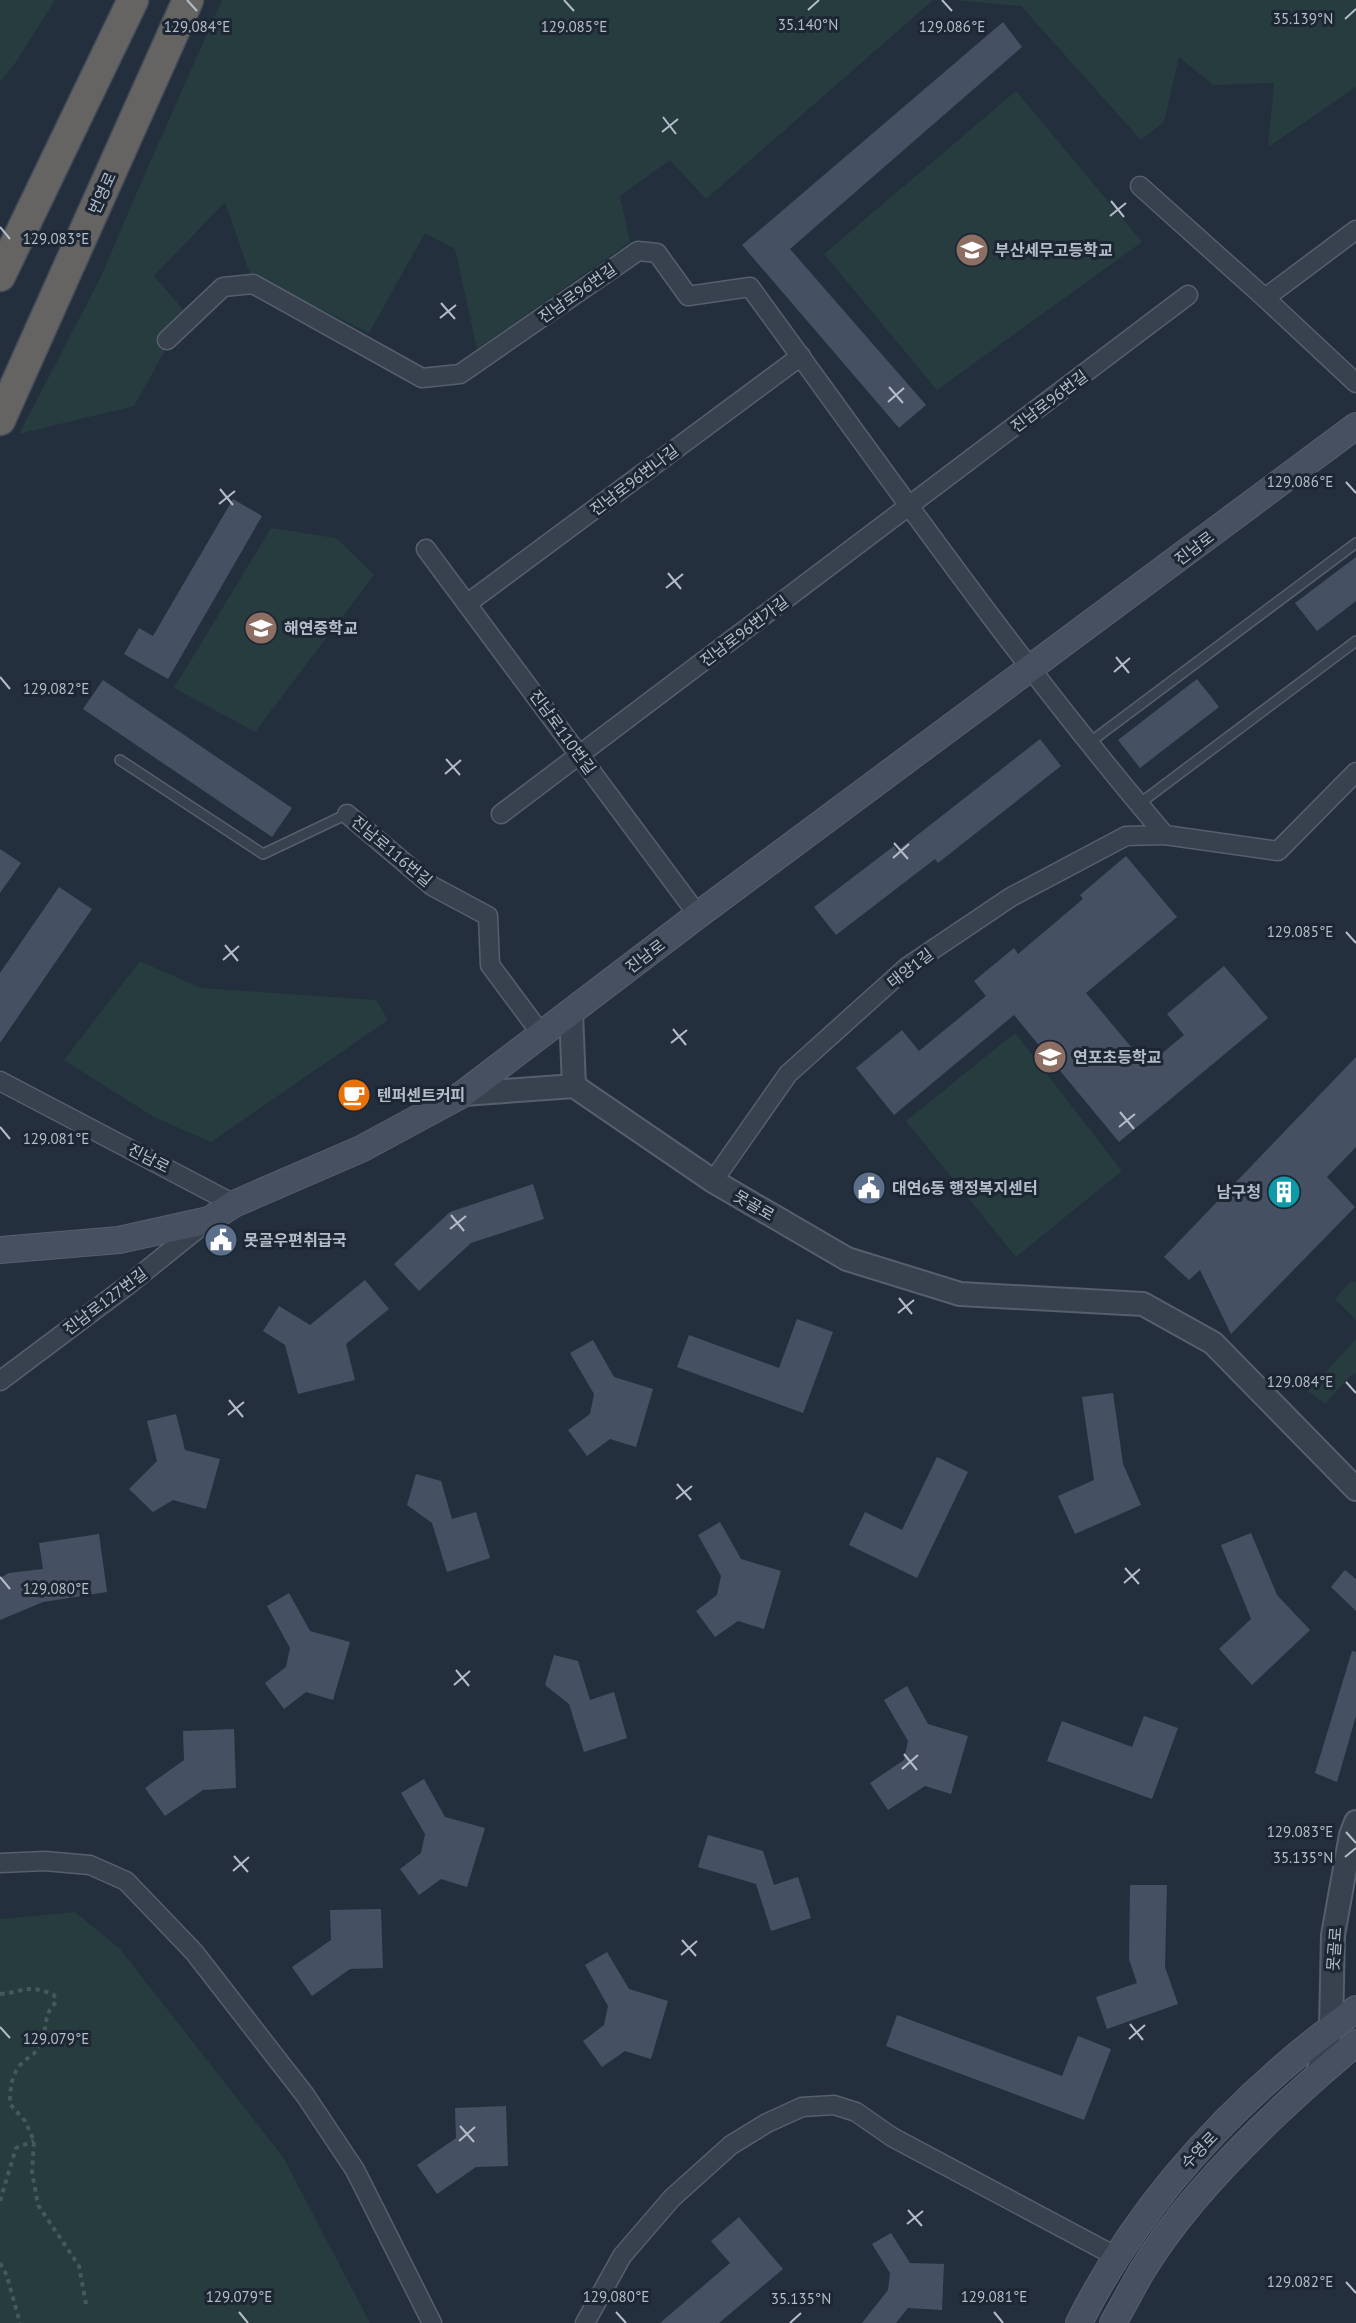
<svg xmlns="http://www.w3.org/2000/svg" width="1356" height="2323" viewBox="0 0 1356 2323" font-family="'PT Sans','Noto Sans KR',sans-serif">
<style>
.green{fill:#263c3f}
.building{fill:#455162}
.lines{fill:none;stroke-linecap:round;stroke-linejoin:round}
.service-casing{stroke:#565f6c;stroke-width:12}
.minor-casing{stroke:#565f6c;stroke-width:21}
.tertiary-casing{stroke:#565f6c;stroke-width:26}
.secondary-casing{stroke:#565f6c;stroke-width:28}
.trunk-casing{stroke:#434c59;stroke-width:33}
.path{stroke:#44595c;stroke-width:4;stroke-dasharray:4.5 4.5;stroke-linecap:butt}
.service{stroke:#38414e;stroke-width:9}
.minor{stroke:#38414e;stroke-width:18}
.tertiary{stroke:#38414e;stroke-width:22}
.secondary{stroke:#465061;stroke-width:26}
.trunk{stroke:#656462;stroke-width:30}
.ticks{fill:none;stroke:#b4bcc9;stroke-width:2}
.labels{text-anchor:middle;stroke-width:6;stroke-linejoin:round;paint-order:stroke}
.street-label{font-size:16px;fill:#b4bcc9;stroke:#1d2633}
.poi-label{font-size:16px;font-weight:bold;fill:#b4bcc9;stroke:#1d2633;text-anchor:start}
.ticks-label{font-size:15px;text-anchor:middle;fill:#b4bcc9;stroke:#1d2633;stroke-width:6;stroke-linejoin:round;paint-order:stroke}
</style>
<rect width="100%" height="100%" fill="#242f3e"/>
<g class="green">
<path d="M0 0H55L16 62 0 82Z"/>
<path d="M222 0H933L706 199 670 160 620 196 630 242 477 349 455 249 425 233 369 333 250 274 225 202 154 276 186 313 134 406 19 434 101 277 133 201Z"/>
<path d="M953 0H1356V87L1268 147 1274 83 1213 85 1179 57 1164 122 1141 140 1021 6Z"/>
<path d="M1016 91 1142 242 937 390 824 254Z"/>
<path d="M271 528 336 538 374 575 255 732 174 688Z"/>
<path d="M140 961 201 988 376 1000 388 1020 211 1142 154 1117 64 1060Z"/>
<path d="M1015 1033 1122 1171 1016 1257 906 1121Z"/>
<path d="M1350 1282H1356V1320L1335 1299Z"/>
<path d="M1356 1339V1373L1349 1377 1325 1404 1308 1391Z"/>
<path d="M75 1912 120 1949 283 2157 370 2323H0V1919Z"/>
</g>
<g class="building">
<path d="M1003 22 1022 47 790 249 926 405 899 428 742 245Z"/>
<path d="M233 499 262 516 168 679 124 654 139 628 153 636Z"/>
<path d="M1356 557V601L1317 631 1295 603Z"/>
<path d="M1197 679 1219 707 1140 768 1118 740Z"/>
<path d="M103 680 292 808 272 837 83 709Z"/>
<path d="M1040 739 1061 766 938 863 935 859 836 935 814 907 894 846 897 851Z"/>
<path d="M0 849 21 863 0 893Z"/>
<path d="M1126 856 1177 917 1086 993 1147 1066 1184 1035 1167 1014 1224 966 1268 1018 1119 1142 1014 1015 894 1115 856 1068 902 1030 919 1051 986 996 974 981 1014 948 1018 954 1083 899 1080 895Z"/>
<path d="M59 887 92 909 0 1043V973Z"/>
<path d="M1356 1057V1147L1327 1177 1355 1207 1231 1334 1200 1270 1189 1280 1164 1257Z"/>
<path d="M533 1184 544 1219 471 1243 419 1291 394 1264 450 1212Z"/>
<path d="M365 1280 389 1309 346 1344 355 1380 298 1394 285 1345 263 1331 279 1306 310 1325Z"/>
<path d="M797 1319 833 1332 803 1413 677 1367 689 1335 779 1368Z"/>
<path d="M593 1340 614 1377 653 1389 636 1447 610 1439 587 1456 568 1430 590 1414 594 1394 570 1353Z"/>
<path d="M1113 1393 1123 1464 1141 1505 1075 1534 1058 1496 1094 1480 1082 1397Z"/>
<path d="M176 1414 185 1450 220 1459 206 1509 173 1500 153 1512 129 1489 157 1461 147 1421Z"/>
<path d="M937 1457 968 1472 917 1578 849 1545 865 1512 902 1530Z"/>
<path d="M416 1474 441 1481 452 1519 476 1512 490 1558 447 1572 432 1523 407 1505Z"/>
<path d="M720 1522 741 1559 781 1571 764 1629 738 1621 715 1637 696 1611 717 1595 721 1576 698 1535Z"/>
<path d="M1251 1533 1277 1595 1310 1630 1252 1685 1219 1649 1251 1619 1221 1545Z"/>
<path d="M99 1534 107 1592 43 1602 0 1620V1578L9 1573 43 1569 39 1543Z"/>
<path d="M1345 1570 1356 1579V1611L1331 1587Z"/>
<path d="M289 1593 310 1631 350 1642 333 1700 306 1692 284 1709 265 1683 286 1667 290 1648 267 1606Z"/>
<path d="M1352 1651 1356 1652V1716L1337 1782 1315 1773Z"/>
<path d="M554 1655 578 1661 590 1700 614 1692 627 1738 584 1752 569 1704 545 1685Z"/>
<path d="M907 1686 928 1724 968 1736 951 1794 925 1786 888 1810 870 1783 904 1760 908 1741 884 1700Z"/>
<path d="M1144 1716 1178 1728 1152 1799 1047 1761 1062 1721 1132 1747Z"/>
<path d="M234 1729 236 1788 203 1790 165 1816 145 1788 184 1760 183 1731Z"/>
<path d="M424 1779 445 1817 485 1828 467 1887 441 1879 419 1895 400 1869 421 1853 425 1834 401 1793Z"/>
<path d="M708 1835 763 1851 774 1885 798 1877 811 1918 771 1931 756 1884 698 1867Z"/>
<path d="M1130 1885H1167L1165 1967 1178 2004 1107 2029 1096 1997 1137 1983 1129 1959Z"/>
<path d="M381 1909 383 1968 350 1969 312 1996 292 1967 331 1940 330 1910Z"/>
<path d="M607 1952 629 1989 668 2001 651 2059 625 2051 602 2067 583 2041 604 2025 608 2006 585 1965Z"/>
<path d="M897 2015 1062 2076 1078 2036 1111 2049 1084 2120 886 2046Z"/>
<path d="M506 2106 508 2166 476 2167 437 2194 417 2165 456 2138 455 2108Z"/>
<path d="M739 2217 783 2269 719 2323H660L730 2263 711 2241Z"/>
<path d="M891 2233 910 2263 944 2264 942 2310 908 2308 896 2323H862L888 2290 890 2273 872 2244Z"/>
</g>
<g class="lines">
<g class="service-casing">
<g id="service">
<path d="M1089 743 1356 543"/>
<path d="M120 760 263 854 347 814"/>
<path d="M1139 804 1356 641"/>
</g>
</g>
<g class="minor-casing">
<g id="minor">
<path d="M1140 186 1265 298 1356 383"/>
<path d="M1265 298 1356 230"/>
<path d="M167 340 223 287 253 284 422 378 460 374 638 251 657 253 688 296 750 287C885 472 1016 660 1165 835L1278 851 1356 772"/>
<path d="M426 549 698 915"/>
<path d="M468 603 801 356"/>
<path d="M347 814 432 886 488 916 490 965 542 1035"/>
<path d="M501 814 1188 295"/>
<path d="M0 1081 234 1204"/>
<path d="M713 1181 788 1074 907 967 1011 897 1126 836 1165 835"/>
<path d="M0 1381 128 1285 205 1223"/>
<path d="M0 1863 45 1861 90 1865 126 1881 194 1952 305 2095 355 2170 432 2323"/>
<path d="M585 2323 622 2256 672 2198 731 2145 767 2123 802 2107 834 2105 856 2112 892 2137 1117 2257"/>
</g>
</g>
<g class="tertiary-casing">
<g id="tertiary">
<path d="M571 1012 574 1086"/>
<path d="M463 1094 574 1086 713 1181 847 1259 960 1294 1143 1304 1213 1343 1356 1489"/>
<path d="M1317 2076 1331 2029 1333 1935 1351 1835 1356 1822"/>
</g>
</g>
<g class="secondary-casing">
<g id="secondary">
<path d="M0 1250 119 1240 209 1220 234 1204 361 1149 463 1094 698 915 1356 426"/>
<path d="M1079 2323C1131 2219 1206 2132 1295 2057 1315 2040 1336 2025 1356 2009"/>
<path d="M1113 2323C1123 2306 1132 2288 1142 2271 1192 2188 1282 2105 1356 2043"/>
</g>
</g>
<g class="trunk-casing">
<g id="trunk">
<path d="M0 276 133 0"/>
<path d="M0 420 188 0"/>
</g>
</g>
<g class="path">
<path d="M0 1994C25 1992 27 1983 54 1995L56 2002C43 2015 48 2024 42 2040 37 2055 30 2055 21 2064 11 2075 10 2090 10 2104L25 2121 34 2141 32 2172 38 2205 79 2266 86 2304"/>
<path d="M0 2201 16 2148 34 2141"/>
<path d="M0 2263 7 2276 20 2323"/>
</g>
<use href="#service" class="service"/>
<use href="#minor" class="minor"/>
<use href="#tertiary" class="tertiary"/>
<use href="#secondary" class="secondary"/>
<use href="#trunk" class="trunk"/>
</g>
<path class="ticks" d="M187 0 197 11M564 0 574 11M942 0 952 11M808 10 819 0M1345 19 1356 9M663 117 676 134M662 132 678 119M1111 201 1124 217M1110 216 1126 203M0 227 10 239M441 303 455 319M440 318 456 305M889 387 903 403M888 402 904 388M1346 482 1356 493M220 489 233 505M219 504 235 491M668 573 681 589M666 588 683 574M1116 657 1129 673M1114 672 1130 658M0 677 10 689M446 759 460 775M445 774 461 760M894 843 908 859M893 858 909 844M1346 932 1356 943M225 945 238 961M223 960 239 946M673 1029 686 1045M671 1043 687 1030M1120 1112 1134 1129M0 1127 10 1139M1119 1127 1135 1114M451 1215 464 1231M450 1229 466 1216M899 1298 912 1314M898 1313 914 1300M1346 1382 1356 1393M229 1400 243 1417M228 1415 244 1402M677 1484 691 1500M676 1499 692 1486M1125 1568 1139 1584M0 1577 10 1589M1124 1583 1140 1569M456 1670 469 1686M454 1685 470 1671M904 1754 917 1770M902 1769 918 1755M1346 1832 1356 1843M234 1856 248 1872M1345 1857 1356 1848M233 1871 249 1857M682 1940 696 1956M681 1955 697 1941M1130 2024 1143 2040M0 2027 10 2038M1129 2039 1145 2025M460 2126 474 2142M459 2141 475 2127M908 2210 922 2226M907 2224 923 2211M1346 2282 1356 2293M239 2312 248 2323M616 2312 626 2323M994 2312 1003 2323M790 2323 801 2313"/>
<defs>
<g id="school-disc" transform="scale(1.725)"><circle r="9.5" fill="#8d6e63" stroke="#1d2633"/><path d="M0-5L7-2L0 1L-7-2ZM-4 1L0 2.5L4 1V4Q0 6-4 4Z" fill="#fff"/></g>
<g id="cafe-disc" transform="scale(1.725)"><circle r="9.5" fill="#e8710a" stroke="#1d2633"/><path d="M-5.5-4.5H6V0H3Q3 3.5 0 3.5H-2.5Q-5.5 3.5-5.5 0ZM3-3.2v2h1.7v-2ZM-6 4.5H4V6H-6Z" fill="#fff"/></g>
<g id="civic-disc" transform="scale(1.725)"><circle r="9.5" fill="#5c6f8a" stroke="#1d2633"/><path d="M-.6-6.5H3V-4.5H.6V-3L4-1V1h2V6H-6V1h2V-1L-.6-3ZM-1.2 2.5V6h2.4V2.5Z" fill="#fff"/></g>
<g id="building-disc" transform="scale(1.725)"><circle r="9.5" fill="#0f9aa8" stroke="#1d2633"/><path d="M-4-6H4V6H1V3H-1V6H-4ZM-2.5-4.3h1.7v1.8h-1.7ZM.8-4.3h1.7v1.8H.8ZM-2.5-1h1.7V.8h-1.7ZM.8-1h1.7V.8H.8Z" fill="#fff"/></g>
</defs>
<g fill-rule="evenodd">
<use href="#school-disc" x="972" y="250"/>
<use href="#school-disc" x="261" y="628"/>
<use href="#school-disc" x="1050" y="1057"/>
<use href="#cafe-disc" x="354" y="1095"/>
<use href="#civic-disc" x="869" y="1188"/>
<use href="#building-disc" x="1284" y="1192"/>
<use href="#civic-disc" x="221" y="1240"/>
</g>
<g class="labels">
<g class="street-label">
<text transform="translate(102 193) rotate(-66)" y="6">번영로</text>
<text transform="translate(577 293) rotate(-35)" y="6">진남로96번길</text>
<text transform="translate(1049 401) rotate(-37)" y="6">진남로96번길</text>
<text transform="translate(634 480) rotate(-37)" y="6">진남로96번나길</text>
<text transform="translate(1194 548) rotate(-37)" y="6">진남로</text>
<text transform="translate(744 631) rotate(-37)" y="6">진남로96번가길</text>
<text transform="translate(563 732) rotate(54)" y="6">진남로110번길</text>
<text transform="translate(392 851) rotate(40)" y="6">진남로116번길</text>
<text transform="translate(645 956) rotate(-37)" y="6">진남로</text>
<text transform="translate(910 968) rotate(-38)" y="6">태양1길</text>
<text transform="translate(149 1158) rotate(27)" y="6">진남로</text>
<text transform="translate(754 1205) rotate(30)" y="6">못골로</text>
<text transform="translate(105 1301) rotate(-37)" y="6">진남로127번길</text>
<text transform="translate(1334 1949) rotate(-86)" y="6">못골로</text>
<text transform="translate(1199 2150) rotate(-46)" y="6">수영로</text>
</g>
<g class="poi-label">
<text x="995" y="256">부산세무고등학교</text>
<text x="284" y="634">해연중학교</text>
<text x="1073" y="1063">연포초등학교</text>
<text x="377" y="1101">텐퍼센트커피</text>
<text x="892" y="1194">대연6동 행정복지센터</text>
<text x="1261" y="1198" text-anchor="end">남구청</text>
<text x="244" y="1246">못골우편취급국</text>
</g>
</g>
<g class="ticks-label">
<text x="1303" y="24">35.139°N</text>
<text x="808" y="30">35.140°N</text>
<text x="197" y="32">129.084°E</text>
<text x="574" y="32">129.085°E</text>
<text x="952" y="32">129.086°E</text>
<text x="56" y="244">129.083°E</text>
<text x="1300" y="487">129.086°E</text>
<text x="56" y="694">129.082°E</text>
<text x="1300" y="937">129.085°E</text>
<text x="56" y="1144">129.081°E</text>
<text x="1300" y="1387">129.084°E</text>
<text x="56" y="1594">129.080°E</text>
<text x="1300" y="1837">129.083°E</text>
<text x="1303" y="1863">35.135°N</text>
<text x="56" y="2044">129.079°E</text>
<text x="1300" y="2287">129.082°E</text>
<text x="239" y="2302">129.079°E</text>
<text x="616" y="2302">129.080°E</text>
<text x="994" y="2302">129.081°E</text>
<text x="801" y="2304">35.135°N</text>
</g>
</svg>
